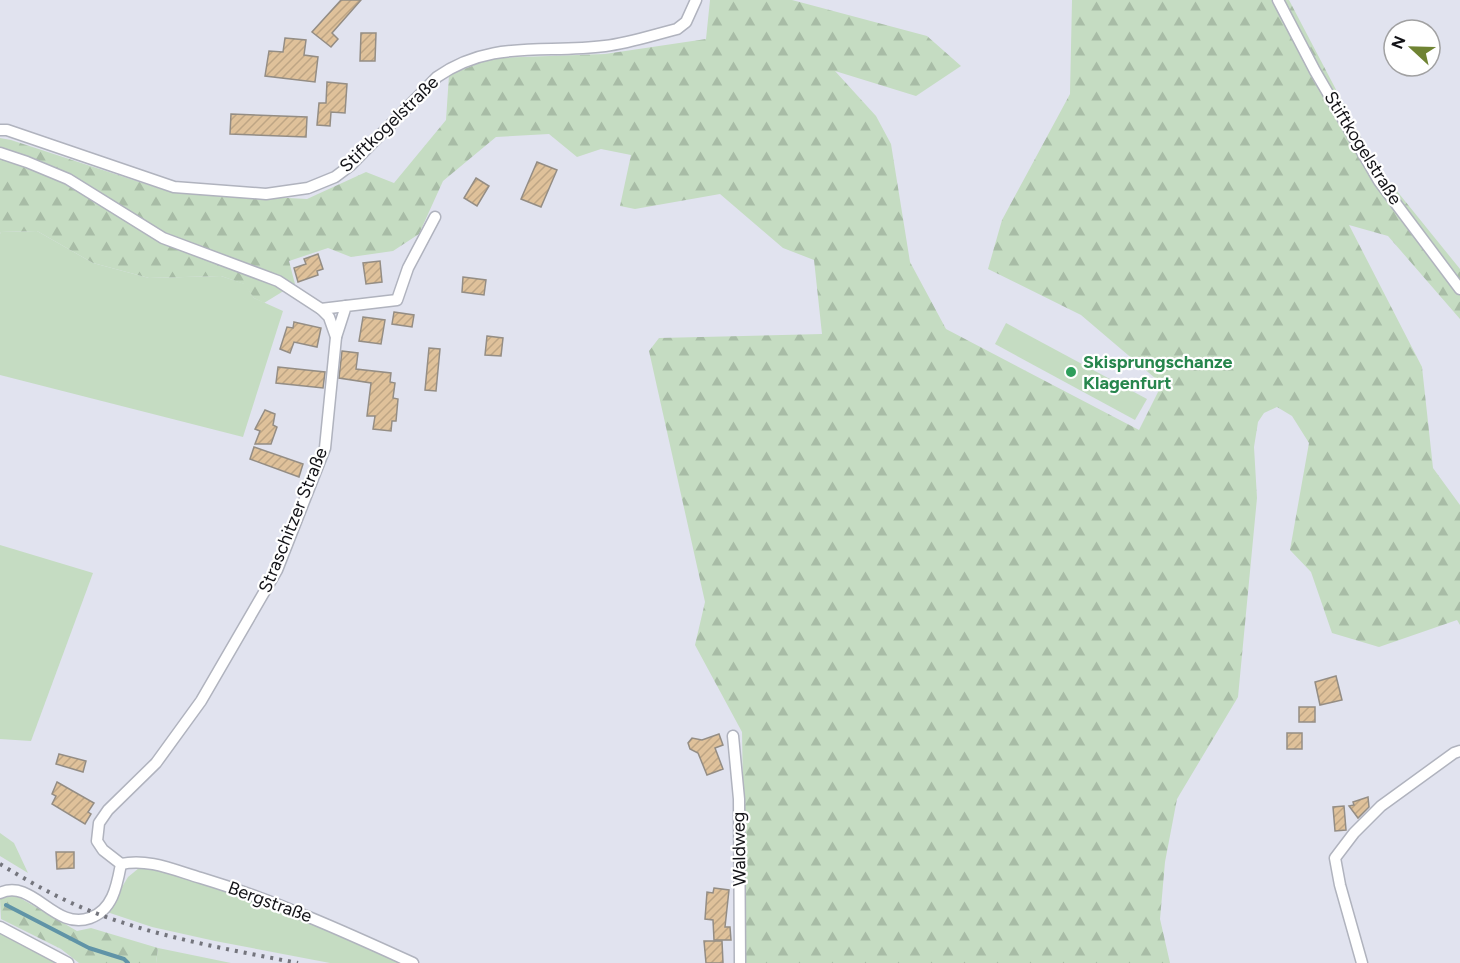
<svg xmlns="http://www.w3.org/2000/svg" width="1460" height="963" viewBox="0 0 1460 963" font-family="Figtree,sans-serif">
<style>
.green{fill:#c5dcc2}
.forest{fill:url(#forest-firs)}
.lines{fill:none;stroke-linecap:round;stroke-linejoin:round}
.stream{stroke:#6094a7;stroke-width:4}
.building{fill:url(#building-hatch);stroke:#948d84;stroke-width:1.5}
.street-casing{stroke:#b0b3be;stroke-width:13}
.street{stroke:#fff;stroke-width:10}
.rail{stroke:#74757d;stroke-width:4;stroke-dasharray:3 6;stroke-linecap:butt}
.leisure-dot{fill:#2e9e5b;stroke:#fff;stroke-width:2}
.labels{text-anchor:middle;stroke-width:4.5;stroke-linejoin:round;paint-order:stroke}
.street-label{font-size:18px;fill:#131317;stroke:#fff}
.leisure-label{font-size:18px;font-weight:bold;fill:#27864d;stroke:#fff;text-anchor:start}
</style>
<defs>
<pattern id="forest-firs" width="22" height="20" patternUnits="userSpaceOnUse" patternTransform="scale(1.5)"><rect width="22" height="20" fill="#c5dcc2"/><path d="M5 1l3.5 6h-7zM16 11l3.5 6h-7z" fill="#a8bca6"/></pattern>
<pattern id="building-hatch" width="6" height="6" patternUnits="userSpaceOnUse" patternTransform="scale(1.5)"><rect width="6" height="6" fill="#dfc19a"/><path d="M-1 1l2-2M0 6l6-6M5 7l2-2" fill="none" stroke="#bea584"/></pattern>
</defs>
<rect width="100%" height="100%" fill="#e1e3ef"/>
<g class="green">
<path d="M37 231 93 263 149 278 221 276 245 284 254 298 283 311 243 437 0 375V234L1 232Z"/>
<path d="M1006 323 1147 399 1135 420 995 344Z"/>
<path d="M0 545 93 573 31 741 0 739Z"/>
<path d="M0 833 14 843 28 873 0 856Z"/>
<path d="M139 868H154L232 892 322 926 401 963H330L215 941 152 927 107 912 128 877Z"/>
<path d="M0 932 59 963H0Z"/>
<path d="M158 948 231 963H156Z"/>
</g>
<g class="forest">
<path d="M710 0H792L927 36 961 66 916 96 835 71 876 116 891 144 910 262 946 329 1139 430 1162 384 1081 315 988 269 1002 220 1070 94 1072 0H1289L1375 164 1460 269V319L1388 236 1349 225 1422 367 1433 468 1460 505V625L1457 620 1379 647 1332 633 1311 572 1290 550 1309 443 1292 416 1277 407 1264 413 1258 422 1254 447 1257 498 1238 697 1177 799 1165 862 1160 919 1170 963H746L742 732 695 645 705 602 649 351 659 338 822 334 814 260 783 248 720 194 635 209 620 206 631 155 601 149 577 157 549 134 496 137 443 181 419 234 393 251 351 257 328 248 289 261 295 284 264 303 254 298 244 284 221 276 149 278 93 263 37 231 1 232 0 234V138L11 140 170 192 307 199 366 172 394 183 446 120 449 75 492 58 605 54 706 39Z"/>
<path d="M15 895 77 931 91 928 158 948 156 963H79L61 949 1 919 0 899Z"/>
</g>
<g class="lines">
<path class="stream" d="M6 905 89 948 124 959 128 963"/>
</g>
<g class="building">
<path d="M341 0H361L332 33 338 39 331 47 312 32Z"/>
<path d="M361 33H376L375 61H360Z"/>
<path d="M285 38 306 40 304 55 318 57 315 82 265 76 269 51 283 52Z"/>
<path d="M327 82 347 84 345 113 331 112 330 126 317 125 319 103H326Z"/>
<path d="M231 114 307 117 306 137 230 134Z"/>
<path d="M537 162 557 170 541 207 521 199Z"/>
<path d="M476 178 489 186 477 206 464 198Z"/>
<path d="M318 254 323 269 317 271 318 275 298 282 294 268 306 264 304 259Z"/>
<path d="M380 261 382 282 366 284 363 263Z"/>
<path d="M463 277 486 280 484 295 462 292Z"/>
<path d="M394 312 414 315 412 327 392 324Z"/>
<path d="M363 317 385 320 381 344 359 341Z"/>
<path d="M294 322 321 328 317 347 294 342 290 353 280 349 287 327 293 328Z"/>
<path d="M487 336 503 338 501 356 485 355Z"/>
<path d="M429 348 440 349 436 391 425 390Z"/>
<path d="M342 351 358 353 356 369 391 373 390 382 395 383 393 398 398 399 396 421H392L391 431 373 429 375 416H367L371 383 339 378Z"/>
<path d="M278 367 325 372 323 388 276 383Z"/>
<path d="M265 410 275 414 273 425 277 427 271 444H255L260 431 255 429Z"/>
<path d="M254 447 303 464 299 477 250 459Z"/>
<path d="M1336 676 1342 700 1320 705 1315 682Z"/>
<rect x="1299" y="707" width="16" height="15"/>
<rect x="1287" y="733" width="15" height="16"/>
<path d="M719 734 723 745 715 748 723 769 707 775 698 753 690 749 688 743 692 738 702 740Z"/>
<path d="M59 754 86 761 83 772 56 764Z"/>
<path d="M57 782 94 803 88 812 91 814 85 824 52 804 56 796 52 794Z"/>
<path d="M1368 797 1369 807 1358 818 1349 806 1354 805 1353 802Z"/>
<path d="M1344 806 1346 830 1335 831 1333 807Z"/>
<path d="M56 852H74V868L57 869Z"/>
<path d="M714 888 729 890 725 927H730L731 940H714L713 920 705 919 707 892 713 893Z"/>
<path d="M704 941H722L723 963H706Z"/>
</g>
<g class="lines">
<g class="street-casing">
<g id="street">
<path d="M1278 0 1315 71 1379 181 1460 289"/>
<path d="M0 130H7L174 187 266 194 308 188 335 177 351 165 437 77C491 39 544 54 605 46 629 43 653 35 677 29L686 22 696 0"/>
<path d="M0 153 27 162 68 179 163 238 278 281 321 309 329 317 336 337 325 448 277 570 201 701 156 763 108 810 99 823 97 841 103 850 121 864C117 885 113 910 90 918 54 931 33 878 0 893"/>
<path d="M321 309 346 306"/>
<path d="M336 337 346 306 397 300 408 268 435 217"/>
<path d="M733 736 739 799 740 963"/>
<path d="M121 864C148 858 174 870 201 878 274 900 343 931 413 963"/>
<path d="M0 927 68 963"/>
<path d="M1362 963 1340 885 1335 858 1354 833 1381 806 1454 753 1460 751"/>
</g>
</g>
<use href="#street" class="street"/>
<path class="rail" d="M0 864C31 883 63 901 98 914 162 938 231 950 298 963"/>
</g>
<circle class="leisure-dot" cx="1071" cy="372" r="6"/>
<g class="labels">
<g class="street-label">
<text transform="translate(389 124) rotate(-44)" y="6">Stiftkogelstraße</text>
<text transform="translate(1363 148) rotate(58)" y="6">Stiftkogelstraße</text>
<text transform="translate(293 520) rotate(-68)" y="6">Straschitzer Straße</text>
<text transform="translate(739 849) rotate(-91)" y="6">Waldweg</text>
<text transform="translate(270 902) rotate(20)" y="6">Bergstraße</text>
</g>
<g class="leisure-label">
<text x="1083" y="368">Skisprungschanze<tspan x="1083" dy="21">Klagenfurt</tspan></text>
</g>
</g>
<g transform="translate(1412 48) rotate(292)"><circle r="28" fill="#ffffff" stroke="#a1a1a2" stroke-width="1.5"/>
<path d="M0-4.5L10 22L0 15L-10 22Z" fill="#6f8333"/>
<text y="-9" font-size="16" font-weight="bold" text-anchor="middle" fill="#131317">N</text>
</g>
</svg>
